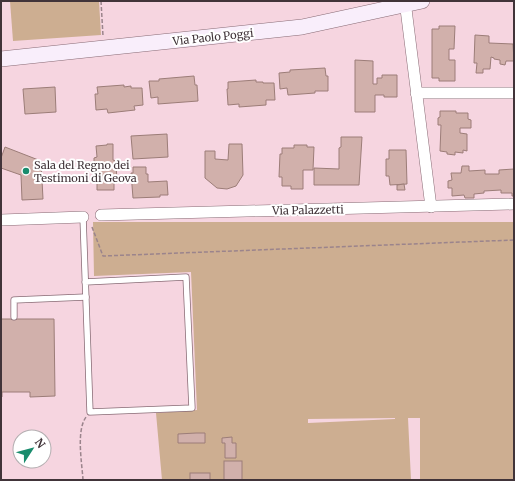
<svg xmlns="http://www.w3.org/2000/svg" width="515" height="481" viewBox="0 0 515 481" font-family="Merriweather,serif">
<style>
.green{fill:#cdae91;fill-rule:evenodd}
.building{fill:#d1b0ab;stroke:#9c7d78}
.lines{fill:none;stroke-linecap:round;stroke-linejoin:round}
.service-casing{stroke:#886b75;stroke-width:7}
.minor-casing{stroke:#886b75;stroke-width:12}
.secondary-casing{stroke:#886b75;stroke-width:16}
.path{stroke:#9b848c;stroke-width:1.5;stroke-dasharray:4 2;stroke-linecap:butt}
.service{stroke:#fff;stroke-width:5.5}
.minor{stroke:#fff;stroke-width:11}
.secondary{stroke:#f9eefb;stroke-width:15}
.poi-dot{fill:#198c6d;stroke:#fff;stroke-width:1.5}
.labels{text-anchor:middle;stroke-width:4;stroke-linejoin:round;paint-order:stroke}
.street-label{font-size:11px;fill:#413439;stroke:#fff}
.poi-label{font-size:11px;fill:#413439;stroke:#fff;text-anchor:start}
</style>
<rect width="100%" height="100%" fill="#f6d5e0"/>
<g class="green">
<path d="M10 1H99L101 35 13 41Z"/>
<path d="M93 222H514V480H420V418H408L411 480H162L156 413 197 410 191 272 94 276ZM395 418V419L308 423V419Z"/>
</g>
<g class="building">
<path d="M439 26H455L454 49H449V60H455V81H439V78H432V29H439Z"/>
<path d="M475 35 489 36V43L513 44 514 61H506L505 65 500 64V60L494 59V58L491 57 490 69H483V73H476L477 63H474Z"/>
<path d="M355 60 373 61V84H377V78H382V75H397V97H384V95H375V112H355Z"/>
<path d="M325 68 326 76H328V91H315V93L288 95 287 88 280 89 279 73 290 72V70Z"/>
<path d="M194 76 195 85H197L198 101 158 104V97L151 98 149 81H159V79Z"/>
<path d="M256 80V82H263V83H274L275 100H266V105L239 107V104L228 105 227 89H228V82Z"/>
<path d="M124 85V87L131 86V88H142L143 105 134 106 135 110 108 113 107 109 96 110 95 94H98L97 87Z"/>
<path d="M55 87 56 112 25 114 23 89Z"/>
<path d="M440 111H456V113H468V119L471 120V128H460V133L467 134V151L463 150V153L455 152V155L447 154V152L440 151 441 125H438V118L440 117Z"/>
<path d="M167 134 168 157 133 159 131 136Z"/>
<path d="M341 137H362L359 185H314V168L339 169V148L341 147Z"/>
<path d="M107 144H113V160L116 161 117 183H114V190H97V182H95L94 172H99V167L94 166V158L97 157 96 146 107 145Z"/>
<path d="M229 144H242L243 175 236 186 227 189 217 188 205 178V151H215V159L228 160Z"/>
<path d="M294 145H307V147H314L313 170H303V189H291V186H282V177H279L280 154H282V148H294Z"/>
<path d="M5 147 41 161 43 199 22 200 21 175 1 168V158Z"/>
<path d="M389 150H406L407 184 390 185 389 176H386V159H389Z"/>
<path d="M462 166H469V171L485 170V174H499V170L514 169V196H512V193H501V190L484 191V193L474 194V198H465L464 195 452 196V188H448V181L452 180 451 173H461Z"/>
<path d="M133 167H146V174H148V182L167 181 168 195H160V197L133 198 131 173H133Z"/>
<path d="M404 184 405 190H397V185Z"/>
<path d="M1 319H54L55 396 30 397V392H2V397H1Z"/>
<path d="M196 433H205V443H178V434Z"/>
<path d="M232 437V443H236V458H225V443H222V438Z"/>
<rect x="224" y="461" width="18" height="19"/>
<rect x="190" y="473" width="20" height="7"/>
</g>
<g class="lines">
<g class="service-casing">
<g id="service">
<path d="M83 217 90 412 192 408 186 277 85 282"/>
<path d="M14 317V300L86 297"/>
</g>
</g>
<g class="minor-casing">
<g id="minor">
<path d="M405 1 431 207"/>
<path d="M416 93H514"/>
<path d="M101 215 514 204"/>
<path d="M1 220 83 217"/>
</g>
</g>
<g class="secondary-casing">
<path id="secondary" d="M1 59 302 27 422 1"/>
</g>
<g class="path">
<path d="M101 1 103 36"/>
<path d="M92 227 103 256 514 240"/>
<path d="M83 480C82 463 76 431 86 417"/>
</g>
<use href="#service" class="service"/>
<use href="#minor" class="minor"/>
<use href="#secondary" class="secondary"/>
</g>
<circle class="poi-dot" cx="26" cy="171" r="4"/>
<g class="labels">
<g class="street-label">
<text transform="translate(213 37) rotate(-6)" y="4">Via Paolo Poggi</text>
<text transform="translate(308 210) rotate(-1)" y="4">Via Palazzetti</text>
</g>
<g class="poi-label">
<text x="34" y="169">Sala del Regno dei<tspan x="34" dy="13">Testimoni di Geova</tspan></text>
</g>
</g>
<rect width="515" height="481" fill="none" stroke="#413439" stroke-width="4"/>
<g transform="translate(32 449) rotate(54)"><circle r="19" fill="#ffffff" stroke="#b3aeb0"/>
<path d="M0-3L7 15L0 10L-7 15Z" fill="#198c6d"/>
<text y="-6" font-size="11" font-weight="bold" text-anchor="middle" fill="#413439">N</text>
</g>
</svg>
